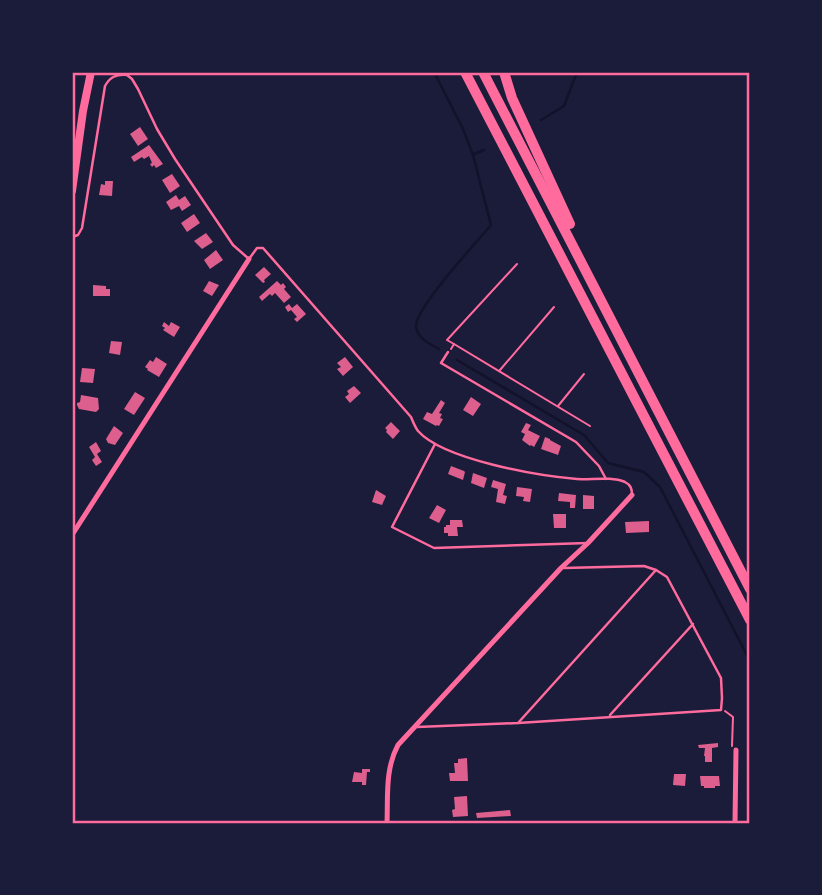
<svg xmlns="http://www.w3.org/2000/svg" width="822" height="895" viewBox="0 0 822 895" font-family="'Noto Serif',serif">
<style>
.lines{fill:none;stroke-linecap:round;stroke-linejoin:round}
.stream{stroke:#12122b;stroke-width:2.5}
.building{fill:#dd5f8e}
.path{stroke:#ff6b9d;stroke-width:2}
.service{stroke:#ff6b9d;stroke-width:2.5}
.minor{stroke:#ff6b9d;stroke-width:5}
.secondary{stroke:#ff6b9d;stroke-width:8}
.motorway{stroke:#ff6b9d;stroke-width:10}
.neatline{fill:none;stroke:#ff6b9d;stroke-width:2.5}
</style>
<rect width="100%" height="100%" fill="#1b1b3a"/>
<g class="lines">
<g class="stream">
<path d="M434 72 463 129 473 155 491 225C477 242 414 309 416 327 418 339 430 344 439 349"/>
<path d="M541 120 564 106 577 72"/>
<path d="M474 154 484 150"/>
<path d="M457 360 584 435 608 463 644 472 660 487 750 661"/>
</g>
</g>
<g class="building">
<path d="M140 127 148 139 138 146 130 134Z"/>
<path d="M149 145 163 164 156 168 154 165 152 167 150 164 152 163 149 156 144 159 142 157 134 162 131 157Z"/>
<path d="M172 174 180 186 170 193 162 180Z"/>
<path d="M105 181H113L112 196 99 195 101 184 105 185Z"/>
<path d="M176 195 179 200 185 196 191 205 182 211 179 206 171 210 166 202Z"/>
<path d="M194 214 200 223 187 232 181 223Z"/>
<path d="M206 233 213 242 202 249 194 241Z"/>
<path d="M216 250 223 260 210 269 204 260Z"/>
<path d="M264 267 271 274 264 280 265 282 263 283 255 275Z"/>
<path d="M209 281 219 285 212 296 203 291Z"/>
<path d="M277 281 281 285 283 283 286 287 284 289 291 297 284 303 275 293 272 296 270 294 262 301 259 297Z"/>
<path d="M93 285 106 286V289H110V296H93Z"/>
<path d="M289 304 292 308 297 304 306 314 297 322 294 319 297 317 291 310 288 312 285 307Z"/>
<path d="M164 322 169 326 171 322 180 327 174 337 163 330 165 328 162 326Z"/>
<path d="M111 341 122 342 120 355 109 353Z"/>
<path d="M156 357 167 364 159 377 147 370 148 369 145 367 150 360 153 362Z"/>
<path d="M345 357 353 367 343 376 337 369 341 367 337 363Z"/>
<path d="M82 368 95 369 93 383 80 382Z"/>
<path d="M354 386 361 393 350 403 345 397 349 394 347 391Z"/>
<path d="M135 392 145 398 134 415 124 409Z"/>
<path d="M81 395 98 398 99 409 96 412 79 409 77 405V403L80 402Z"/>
<path d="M471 397 481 404 473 416 463 410Z"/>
<path d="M441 400 445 403 439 413 442 414 440 418 443 419 439 426 437 425 436 426 423 419 427 412 432 414Z"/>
<path d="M391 422 400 431 393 439 386 432 387 430 385 428Z"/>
<path d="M526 423 531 425 528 430 540 436 534 447 531 445 530 446 522 440 525 434 521 432Z"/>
<path d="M114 426 123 433 115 445 108 443 106 439Z"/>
<path d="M545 437 550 439V440L561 446 558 455 541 449Z"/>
<path d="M96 442 101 451 97 454 102 462 96 466 92 460 95 457 89 447Z"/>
<path d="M451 466 464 471 465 472 463 480 448 474Z"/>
<path d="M473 473 487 478 484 488 471 483Z"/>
<path d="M493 480 506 484 503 495 507 496 505 504 496 502 498 489 491 487Z"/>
<path d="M517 487 532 489 530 502 523 501 524 497 516 496Z"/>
<path d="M376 490 386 496 382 505 372 502Z"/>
<path d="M559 493 576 495 575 508H570V502L558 501Z"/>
<path d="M583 495 594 496V509H583Z"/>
<path d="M437 505 446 510 439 523 429 518Z"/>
<path d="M553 514H566V528H554Z"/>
<path d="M450 520H462L463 527H457L458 536H448V533H444V527H446V525H450Z"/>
<path d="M649 521V532L626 533 625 522Z"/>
<path d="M718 743V747L712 748V762H705V756H704L705 748H699L698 745Z"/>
<path d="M467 758 468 781H450L449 773H455L454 763H458V759Z"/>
<path d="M362 769H370V772H367L366 785H362V782H352L354 772 362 773Z"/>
<path d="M674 774H686L685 786 673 785Z"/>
<path d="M700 776H719L720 786H715V788H704V786H701Z"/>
<path d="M467 796 468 816 453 817 452 810 455 809 454 797Z"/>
<path d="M510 810 511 816 477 818 476 813Z"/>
</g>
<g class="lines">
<g class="path">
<path d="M454 344 447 340 517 264"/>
<path d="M451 349 454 344 590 426"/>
<path d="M500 370 554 307"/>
<path d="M558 406 584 374"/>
<path d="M725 711 733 717 732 746"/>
</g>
<g class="service">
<path d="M72 237 78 235 82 228 105 86C110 77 116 74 127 75L132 79 138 89 157 129 175 159 233 245 249 259 257 248H263L411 417C413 422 415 427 418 431 444 460 539 476 577 479 591 480 611 476 625 482 631 485 632 489 632 495"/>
<path d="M448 352 441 363 576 442 599 466 606 479"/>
<path d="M435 444 392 527 434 548 588 543"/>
<path d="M610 715 693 624"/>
<path d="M518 723 656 570"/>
<path d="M417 727 518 723 721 710 722 698 721 678 667 577 656 570 644 566 564 568"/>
</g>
<g class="minor">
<path d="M72 535 249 259"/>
<path d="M387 823C388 796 385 769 398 745L561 568 588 543 632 495"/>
<path d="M735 823 736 750"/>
</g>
<path class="secondary" d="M72 191 83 111 91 72"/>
<g class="motorway">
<path d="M465 72 750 620"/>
<path d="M483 72 750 589"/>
<path d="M504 72 512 98 570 224"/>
</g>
</g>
<rect width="822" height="895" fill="none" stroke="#1b1b3a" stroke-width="147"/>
<rect x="74" y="74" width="674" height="748" class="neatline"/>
</svg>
